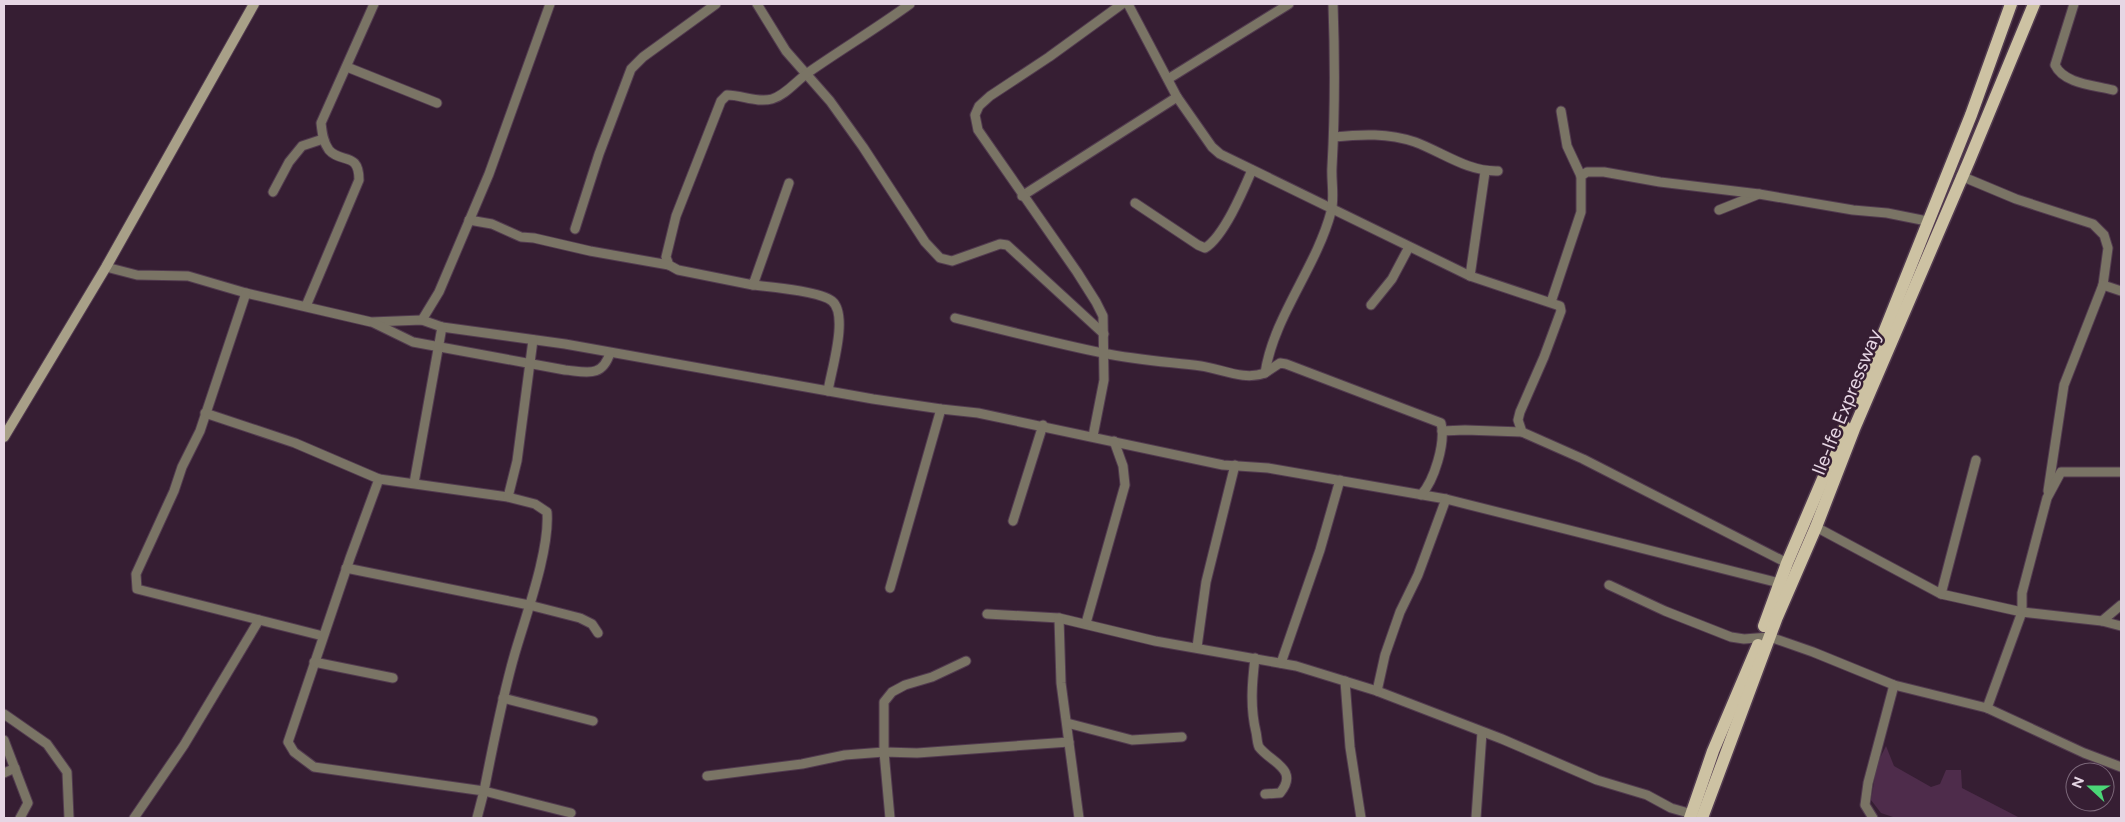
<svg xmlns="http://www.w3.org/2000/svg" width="2125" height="822" viewBox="0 0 2125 822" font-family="Figtree,sans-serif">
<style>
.green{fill:#4e2c4b}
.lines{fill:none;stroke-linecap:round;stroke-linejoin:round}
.street-casing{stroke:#523b4f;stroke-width:11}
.secondary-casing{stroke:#523b4f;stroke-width:12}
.primary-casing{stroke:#523b4f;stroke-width:15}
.street{stroke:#7a7465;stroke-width:9}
.secondary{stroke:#a8a088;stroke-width:10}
.primary{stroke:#cdc2a3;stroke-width:12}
.labels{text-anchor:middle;stroke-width:5;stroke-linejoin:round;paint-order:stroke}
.street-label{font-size:19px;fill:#e6d6e4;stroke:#361e33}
</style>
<rect width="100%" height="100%" fill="#361e33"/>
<path class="green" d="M1886 746 1894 766 1931 787 1940 784 1946 770H1961L1962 788 2020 818H1896L1881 813 1871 800 1877 764Z"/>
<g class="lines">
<g class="street-casing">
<g id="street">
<path d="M757 4 786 51 830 101 863 147 925 242 940 258 952 261 1000 244 1007 245 1104 334"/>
<path d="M1128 4 1177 97 1212 147 1220 154 1470 276 1560 306 1561 311 1544 357 1520 412 1518 420 1522 432 1583 459 1787 563"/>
<path d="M2074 4 2055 65C2064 84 2094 85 2113 90"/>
<path d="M347 67 437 103"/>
<path d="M1168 79 1289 4"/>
<path d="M1561 111 1567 146 1581 176"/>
<path d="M1334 137C1362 134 1388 133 1415 142 1442 152 1468 172 1498 171"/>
<path d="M1961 176 2016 199 2093 224 2104 235 2108 248 2103 285 2121 291"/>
<path d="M789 183 753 285 678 270 669 265 666 257 676 216 721 101 727 95C742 95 757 103 772 99 786 95 797 80 809 72 842 49 877 28 910 4"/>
<path d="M273 192 289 162 302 146 323 139"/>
<path d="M1022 196 1177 97"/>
<path d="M1135 203 1198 245 1205 248C1224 236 1243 191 1252 170"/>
<path d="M1719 210 1759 194 1853 210 1887 213 1927 221"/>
<path d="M469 220 492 224 521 237 534 238 590 251 669 265"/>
<path d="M575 229 599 154 631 69 643 57 716 4"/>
<path d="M106 267 137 275 188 276 246 293 371 322 422 320 442 327 565 344 873 399 941 409 978 413 1223 465 1268 468 1446 499 1779 583"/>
<path d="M1470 276 1485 172"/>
<path d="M753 285C771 287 820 291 832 301 849 315 831 371 828 391"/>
<path d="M246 293 200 431 182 467 174 491 136 574 137 589 323 636"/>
<path d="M1551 302 1581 212V176L1587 172H1604L1660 182 1759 194"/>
<path d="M1371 305 1392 279 1409 247"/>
<path d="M306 306 359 180C359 151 341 164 329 150 323 142 322 132 321 123L374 4"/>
<path d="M955 318C1004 330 1054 343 1103 353 1136 360 1169 362 1201 366 1222 369 1244 381 1265 373 1274 316 1316 268 1331 212 1335 198 1331 181 1332 167 1335 113 1335 58 1333 4"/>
<path d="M422 320 439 292 489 174 550 4"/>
<path d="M374 323 413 342 565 370C587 372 602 378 610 353"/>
<path d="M1265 373 1280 363 1286 364 1441 423C1446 443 1434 481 1421 495"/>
<path d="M205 413 295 443 379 479 350 558 288 742 294 752 314 767 484 791 477 818"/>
<path d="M1442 431 1465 430 1522 432"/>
<path d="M1093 436 1104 380 1103 316 1096 302 1077 272 978 130 975 115 979 106 990 96 1049 57 1122 4"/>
<path d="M379 479 508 497 535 504 547 512C550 550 526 615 515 653 502 698 493 745 484 791L571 813"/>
<path d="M414 483 442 327"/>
<path d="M2048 491 2064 385 2103 285"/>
<path d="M508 497 517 461 533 340"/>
<path d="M1013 521 1043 425"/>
<path d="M1816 527 1941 594 2022 612 2102 621 2121 626"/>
<path d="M346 568 529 605 580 618 592 624 598 633"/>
<path d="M1609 585 1665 611 1731 637 1744 639 1770 637 1813 652 1894 685 1987 708 2084 753 2121 767"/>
<path d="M890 588 941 409"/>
<path d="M1941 594 1976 460"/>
<path d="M987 614 1059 618 1155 641 1296 666 1377 691 1502 739 1597 780 1647 795 1671 808 1692 814"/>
<path d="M1059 618 1061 683 1079 818"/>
<path d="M2102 621 2121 605"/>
<path d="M1086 623 1125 485 1123 466 1114 441"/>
<path d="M1197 647 1206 582 1235 465"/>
<path d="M1255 658C1252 683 1250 707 1256 732 1257 736 1257 743 1259 747 1270 762 1300 769 1280 793L1265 794"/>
<path d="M314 662 393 678"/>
<path d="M1281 663 1320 550 1340 480"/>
<path d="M1345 681 1350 747 1361 818"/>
<path d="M1377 691 1385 655 1400 612 1418 575 1446 499"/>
<path d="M503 698 593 721"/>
<path d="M1987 708 2022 612V593L2047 498 2061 472H2121"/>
<path d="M4 714 47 744 67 772 69 818"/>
<path d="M1067 723 1132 740 1182 737"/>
<path d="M4 740 28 803 20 818"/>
<path d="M4 773 15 768"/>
<path d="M707 776 802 764 845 755 884 752 917 753 1069 742"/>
<path d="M134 818 184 745 259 620"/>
<path d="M890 818 884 752V702L892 692 905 685 932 677 966 661"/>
<path d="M1476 818 1482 732"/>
<path d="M1873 818 1865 805 1868 783 1894 685"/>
</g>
</g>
<g class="secondary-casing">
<path id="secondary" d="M4 437 106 267 254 4"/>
</g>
<g class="primary-casing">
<g id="primary">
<path d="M1857 400 1971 115 2011 4"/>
<path d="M1764 626 1787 563 1845 427"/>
<path d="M1690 818 1713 751 1758 645"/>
<path d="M1702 818 1777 617 1816 527 1854 429 1969 161 2034 4"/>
</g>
</g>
<use href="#street" class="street"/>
<use href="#secondary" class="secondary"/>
<use href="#primary" class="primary"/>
</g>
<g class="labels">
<g class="street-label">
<text transform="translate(1846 402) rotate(-68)" y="7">Ile-Ife Expressway</text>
</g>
</g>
<rect width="2125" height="822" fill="none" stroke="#e6d6e4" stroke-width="10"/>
<g transform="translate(2090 787) rotate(291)"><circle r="24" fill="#361e33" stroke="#7c687a"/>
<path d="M0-4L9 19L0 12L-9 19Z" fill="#4bd677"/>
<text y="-8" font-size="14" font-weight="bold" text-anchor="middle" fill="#e6d6e4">N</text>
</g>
</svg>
